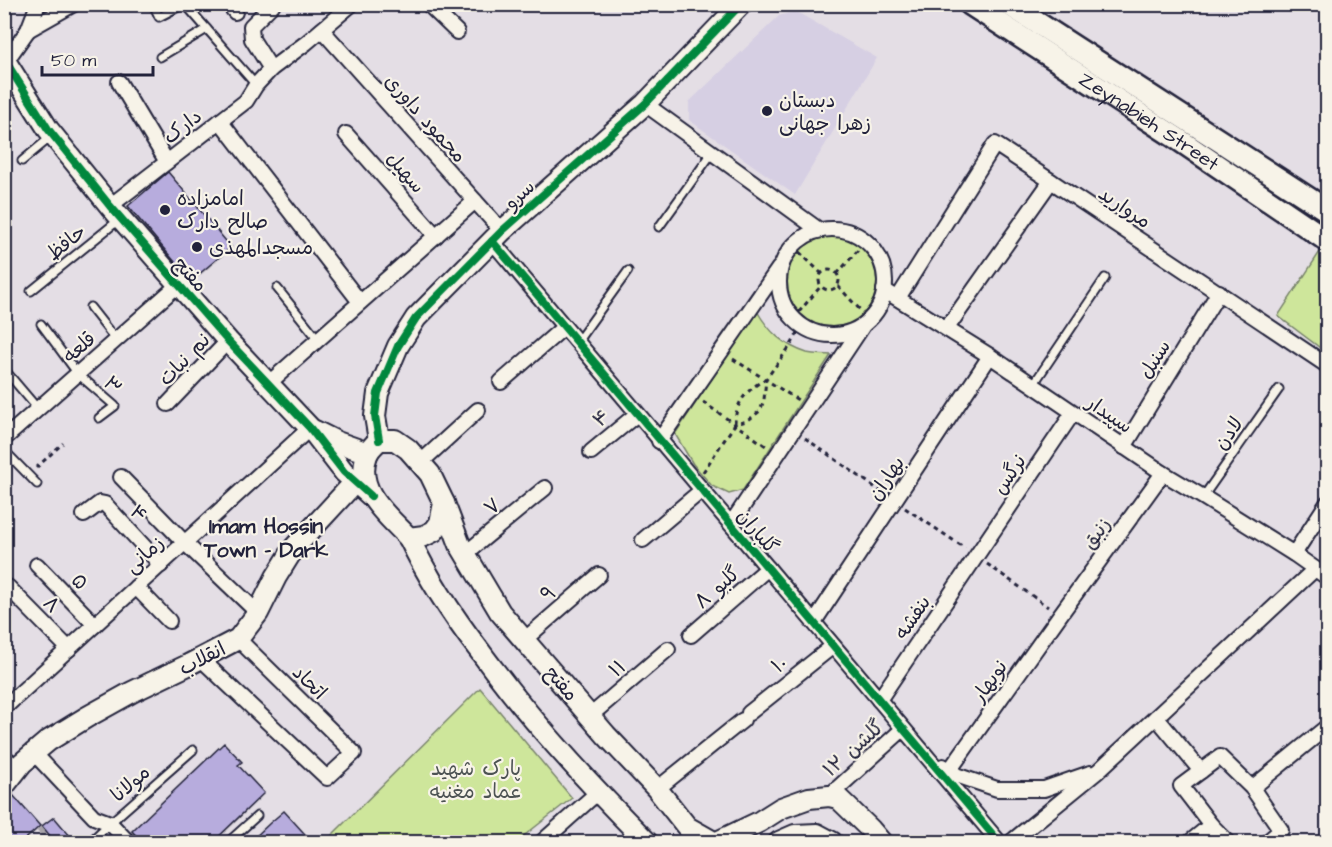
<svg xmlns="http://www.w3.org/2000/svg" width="1332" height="847" viewBox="0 0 1332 847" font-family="'Architects Daughter','Playpen Sans Arabic',sans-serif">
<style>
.built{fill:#d6cfe3}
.green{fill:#cee69b;stroke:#78846b;stroke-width:1.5}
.building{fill:#b7acdd;stroke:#22223b;stroke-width:1.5;filter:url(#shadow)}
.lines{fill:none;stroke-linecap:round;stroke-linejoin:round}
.lane-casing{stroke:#22223b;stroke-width:11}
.street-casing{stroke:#22223b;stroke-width:18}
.secondary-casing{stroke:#22223b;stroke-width:24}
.primary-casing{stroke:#22223b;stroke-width:26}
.path{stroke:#22223b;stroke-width:3;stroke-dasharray:4.5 4.5;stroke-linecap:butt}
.lane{stroke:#f7f3e8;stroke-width:7}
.street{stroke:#f7f3e8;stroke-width:14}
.secondary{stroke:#f7f3e8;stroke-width:20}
.primary{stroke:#f7f3e8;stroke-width:21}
.cycleway-casing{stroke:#f7f3e8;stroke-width:11}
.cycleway{stroke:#00873e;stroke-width:8}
.poi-dot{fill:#22223b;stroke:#f7f3e8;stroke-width:2}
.labels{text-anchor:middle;stroke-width:4.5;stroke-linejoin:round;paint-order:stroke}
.poi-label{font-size:20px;fill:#22223b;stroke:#f7f3e8;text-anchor:start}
.street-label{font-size:20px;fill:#22223b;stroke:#f7f3e8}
.park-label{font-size:20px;fill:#4d5353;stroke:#f7f3e8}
.neighbourhood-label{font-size:21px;font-weight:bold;fill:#22223b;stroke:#f7f3e8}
</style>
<defs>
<filter id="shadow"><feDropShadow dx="-4.5" dy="4.5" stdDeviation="0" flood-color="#0004"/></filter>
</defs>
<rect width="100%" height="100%" fill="#e4dee5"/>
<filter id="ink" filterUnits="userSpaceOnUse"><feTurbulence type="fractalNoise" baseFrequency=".0167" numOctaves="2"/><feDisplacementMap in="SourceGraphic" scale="12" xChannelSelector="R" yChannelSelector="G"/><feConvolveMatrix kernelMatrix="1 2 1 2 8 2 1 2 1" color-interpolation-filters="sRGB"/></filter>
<g filter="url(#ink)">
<path class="built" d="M795 11 877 58 795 195 689 120V102L779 16Z"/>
<g class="green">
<circle cx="831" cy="281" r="46"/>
<path d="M1327 241V353L1278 316Z"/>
<path d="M757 311C769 332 783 345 807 353 815 355 824 354 831 355L743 490 729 494 712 486 693 464 675 434Z"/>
<path d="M480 688 572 798 516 842H333L329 838Z"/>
</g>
<g class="building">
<path d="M168 172 231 247 191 281 128 206Z"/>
<path d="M224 743 242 762 238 765 264 793 212 843H143L132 831Z"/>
<path d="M12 794 40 826 21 843H4V801Z"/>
<path d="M284 811 313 843H249L270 823Z"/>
<path d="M54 817 76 843H56L42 826Z"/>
</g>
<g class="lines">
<g class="lane-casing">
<g id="lane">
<path d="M153 4 159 17 184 4"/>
<path d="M185 4 256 85"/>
<path d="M160 57 207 29"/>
<path d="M22 161 52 136"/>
<path d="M659 227 712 153"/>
<path d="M277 288 318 339"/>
<path d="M31 291 120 219"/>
<path d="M90 307 116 340"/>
<path d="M41 324 78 374 115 406 99 418"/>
<path d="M577 342 628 271"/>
<path d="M4 369 38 409"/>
<path d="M1033 385 1105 278"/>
<path d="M4 450 37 484"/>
<path d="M1203 497 1279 389"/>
<path d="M90 842 110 823 193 750"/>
<path d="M228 842 257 816"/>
</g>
</g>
<g class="street-casing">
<g id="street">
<path d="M229 4 235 12"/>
<path d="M428 4 457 32"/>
<path d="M28 30 74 4"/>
<path d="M322 30 502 231"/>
<path d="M4 64 28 30 38 4"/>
<path d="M271 69 252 39 251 26 273 4"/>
<path d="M119 82 167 162"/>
<path d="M645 104 819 230"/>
<path d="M220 121 360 302"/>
<path d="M346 134 436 236"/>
<path d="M110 206 246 101 256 85 271 69 306 43 352 4"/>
<circle cx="832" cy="282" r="53"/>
<path d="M492 241 999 842"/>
<path d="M884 290 990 356 1163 473 1203 497 1294 554 1328 578"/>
<path d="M898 298 995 144 1051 181"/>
<path d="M947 328 1051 181 1328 366"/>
<path d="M501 382 564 327"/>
<path d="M269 383 475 201"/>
<path d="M168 404 228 341"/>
<path d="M4 439 178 285"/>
<path d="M659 441 779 268"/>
<path d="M1124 447 1219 292"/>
<path d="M591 452 637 414"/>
<path d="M420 463 478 410"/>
<path d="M121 477 185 543 258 613"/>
<path d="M84 515 100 503 105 504 161 565"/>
<path d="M731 524 862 327"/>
<path d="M643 540 702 490"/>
<path d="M465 554 545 488"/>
<path d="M1294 554 1328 502"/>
<path d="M37 565 95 625"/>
<path d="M8 587 69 649"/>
<path d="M136 587 169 621"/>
<path d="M814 622 990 356"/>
<path d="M691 635 768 568"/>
<path d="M524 640 599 575"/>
<path d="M201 659 327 778 354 753 238 639"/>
<path d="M879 700 1073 413"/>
<path d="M4 708 310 428"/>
<path d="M749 713 833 646"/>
<path d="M590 716 668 649"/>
<path d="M1156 717 1201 771"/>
<path d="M34 753 94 817 110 823 128 842"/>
<path d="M4 757 8 760"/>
<path d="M943 766 956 775 997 789H1044L1090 773"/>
<path d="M949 771 1060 615 1163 473"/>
<path d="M1252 788 1328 726"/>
<path d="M657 789 743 720"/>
<path d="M829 796 903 729"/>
<path d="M542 842 598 792"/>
<path d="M1011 842 1098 771 1315 569"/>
<path d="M1190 842 1211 825"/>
<path d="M1228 842 1211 825 1181 786 1220 757 1252 788 1281 830 1267 842"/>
</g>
</g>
<g class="secondary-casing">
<g id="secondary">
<path d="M4 59 48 129 110 206 228 341 310 428 344 472 371 496"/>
<path d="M315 431 337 442 368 453"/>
<path d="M379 440 375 416 378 393 398 346 416 318 502 231 645 104 741 4"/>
<path d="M379 440H395L408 449 430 474 444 503 440 523 434 531 424 536 409 538C387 515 354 490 367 455 369 449 375 444 379 440Z"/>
<path d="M444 503 460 545 500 612 606 735 657 789 687 827 710 840"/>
<path d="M409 538C428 578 452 615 479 650 529 719 587 782 647 842"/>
<path d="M4 786 22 763 48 741 87 717 132 692 186 666 238 639 258 613 276 577 294 548 355 482"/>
<path d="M717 842 759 822 781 808 809 798 829 796 838 798 870 829 881 842"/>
<path d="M779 842 795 835 817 834 832 842"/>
</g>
</g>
<g class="primary-casing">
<g id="primary">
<path id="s1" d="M970 4 1178 139 1328 241"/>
<path d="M1008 4 1328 211"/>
</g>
</g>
<g class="path">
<path d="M793 246 822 274"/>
<circle cx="829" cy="280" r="10"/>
<path d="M837 274 866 241"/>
<path d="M838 286 863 313"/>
<path d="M793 319 821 286"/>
<path d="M733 359 798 400"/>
<path d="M703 402 766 446"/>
<path d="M735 424C735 403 747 389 766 379"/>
<path d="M805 438 883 493"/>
<path d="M36 468 63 443"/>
<path d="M703 472 735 424 747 421 760 411 764 400 766 379 791 345 802 326"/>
<path d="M905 508 965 548"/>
<path d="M987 564 1048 607"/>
</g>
<use href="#lane" class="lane"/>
<use href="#street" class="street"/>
<use href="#secondary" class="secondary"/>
<use href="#primary" class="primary"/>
<g class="cycleway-casing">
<g id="cycleway">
<path d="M4 59 48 129 110 206 228 341 310 428 344 472 371 496"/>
<path d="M492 241 999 842"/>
<path d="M379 440 375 416 378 393 398 346 416 318 502 231 645 104 741 4"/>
</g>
</g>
<use href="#cycleway" class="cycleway"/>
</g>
</g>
<g class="poi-dot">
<circle cx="767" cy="111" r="6"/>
<circle cx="165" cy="210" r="6"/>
<circle cx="197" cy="247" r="6"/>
</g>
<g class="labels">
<g class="poi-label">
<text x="779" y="107">دبستان<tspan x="779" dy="23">زهرا جهانی</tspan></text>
<text x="177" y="205">امامزاده<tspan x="177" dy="23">صالح دارک</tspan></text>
<text x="209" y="254">مسجدالمهذی</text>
</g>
<g class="street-label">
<text transform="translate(426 118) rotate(48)" y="7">محمود داوری</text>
<text dy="7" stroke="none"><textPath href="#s1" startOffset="214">Zeynabieh Street</textPath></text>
<text transform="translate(182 126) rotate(-38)" y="7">دارک</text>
<text transform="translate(406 172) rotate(49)" y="7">سهیل</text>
<text transform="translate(519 194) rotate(-42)" y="7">سرو</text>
<text transform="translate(1125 207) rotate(34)" y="7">مروارید</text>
<text transform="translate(66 242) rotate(-39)" y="7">حافظ</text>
<text transform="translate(191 274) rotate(48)" y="7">مفتح</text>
<text transform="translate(79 347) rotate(-41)" y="7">قلعه</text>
<text transform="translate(184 359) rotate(-46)" y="7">نم نبات</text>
<text transform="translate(1154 359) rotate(-58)" y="7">سنبل</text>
<text transform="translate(113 385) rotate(48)" y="7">۳</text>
<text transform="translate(1110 414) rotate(34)" y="7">سپیدار</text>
<text transform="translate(601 418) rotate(-39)" y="7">۴</text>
<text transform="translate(1228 433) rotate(-55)" y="7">لادن</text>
<text transform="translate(1009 474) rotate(-56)" y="7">نرگس</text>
<text transform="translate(886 478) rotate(-56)" y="7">بهاران</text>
<text transform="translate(492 506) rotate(-40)" y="7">۷</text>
<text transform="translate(139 513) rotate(47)" y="7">۴</text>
<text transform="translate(758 531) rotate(50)" y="7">گلباران</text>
<text transform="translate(1096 533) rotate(-54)" y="7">زنبق</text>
<text transform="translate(144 554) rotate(-42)" y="7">زمانی</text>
<text transform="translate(80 581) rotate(46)" y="7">۵</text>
<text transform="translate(717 587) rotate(-41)" y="7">گلبو ۸</text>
<text transform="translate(548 593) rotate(-41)" y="7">۹</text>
<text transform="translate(52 604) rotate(45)" y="7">۸</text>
<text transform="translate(912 617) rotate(-56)" y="7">بنفشه</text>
<text transform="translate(202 658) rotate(-27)" y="7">انقلاب</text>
<text transform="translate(779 664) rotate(-39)" y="7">۱۰</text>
<text transform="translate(617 668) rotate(-41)" y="7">۱۱</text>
<text transform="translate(989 681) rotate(-55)" y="7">نوبهار</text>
<text transform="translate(310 682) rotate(45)" y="7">اتحاد</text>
<text transform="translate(562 683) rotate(49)" y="7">مفتح</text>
<text transform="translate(853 748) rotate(-42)" y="7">گلشن ۱۲</text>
<text transform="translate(130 783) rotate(-41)" y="7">مولانا</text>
</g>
<g class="park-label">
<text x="476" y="775">پارک شهید<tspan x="476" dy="23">عماد مغنیه</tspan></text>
</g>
<g class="neighbourhood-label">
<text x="266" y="533">Imam Hossin<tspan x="266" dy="24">Town - Dark</tspan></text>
</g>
</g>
<rect width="1332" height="847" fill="none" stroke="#f7f3e8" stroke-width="24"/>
<rect x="12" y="12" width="1308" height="823" fill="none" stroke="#22223b" stroke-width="2" filter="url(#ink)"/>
<path d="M42 66v9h111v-9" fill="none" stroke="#22223b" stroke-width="3"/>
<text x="51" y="66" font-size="18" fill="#22223b" stroke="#f7f3e8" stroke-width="4.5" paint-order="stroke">50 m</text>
</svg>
